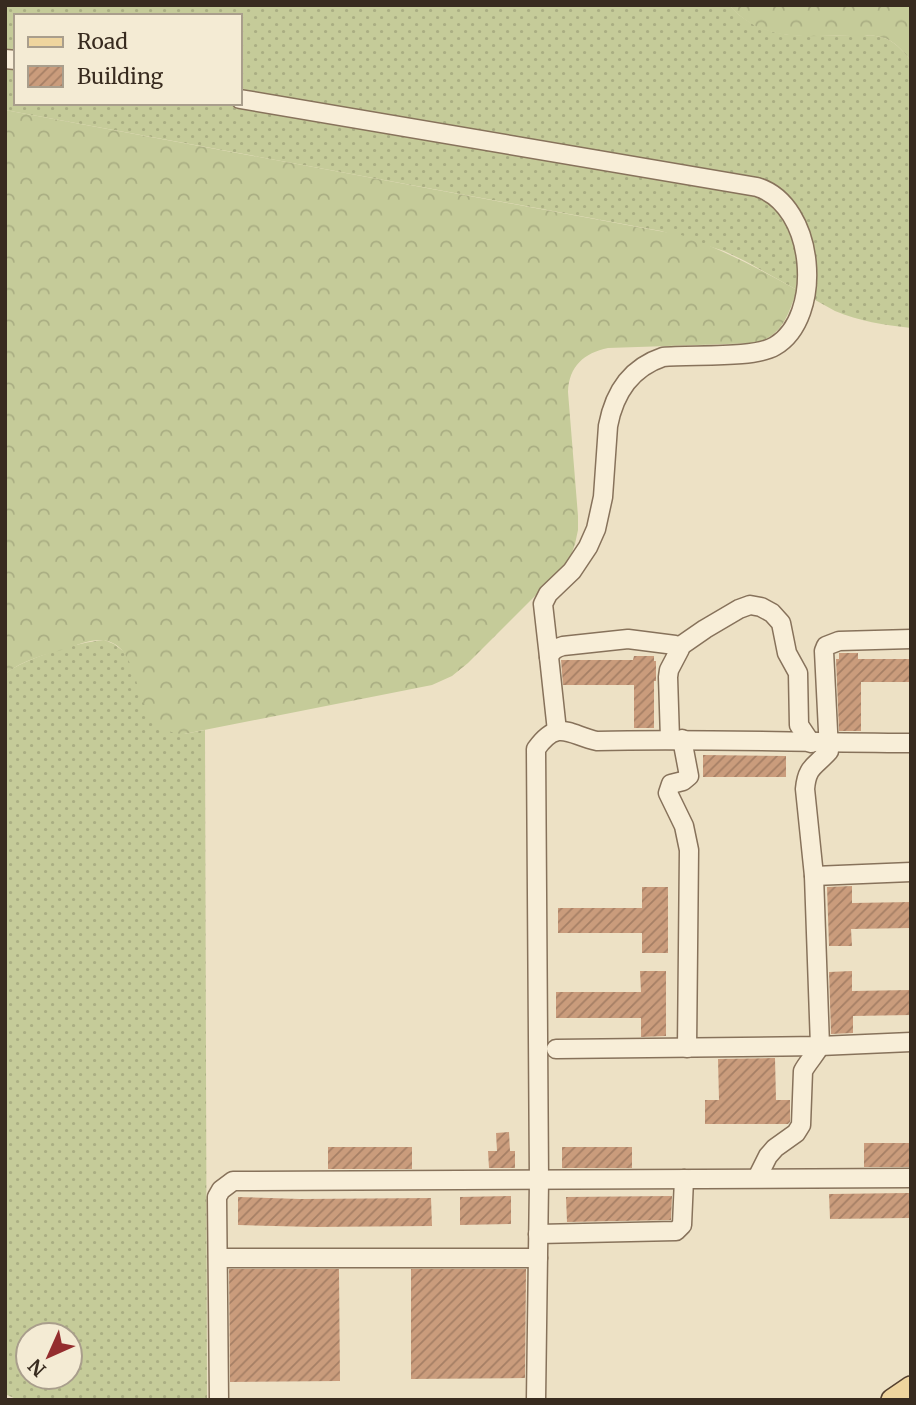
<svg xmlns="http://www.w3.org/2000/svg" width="916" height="1405" viewBox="0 0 916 1405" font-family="Merriweather,serif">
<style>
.grass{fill:url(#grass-dots);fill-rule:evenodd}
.forest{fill:url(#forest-crowns)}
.building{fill:url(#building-hatch)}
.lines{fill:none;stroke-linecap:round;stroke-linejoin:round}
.minor-casing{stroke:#87725b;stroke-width:21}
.major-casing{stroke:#55412f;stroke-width:24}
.minor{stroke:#f8eed8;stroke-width:18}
.major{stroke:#efd59e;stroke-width:21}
</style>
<defs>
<pattern id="grass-dots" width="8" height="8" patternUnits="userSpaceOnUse" patternTransform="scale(1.75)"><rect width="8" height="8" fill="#c5cb99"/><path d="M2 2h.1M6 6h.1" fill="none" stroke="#aaae83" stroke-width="1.8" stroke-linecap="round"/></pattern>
<pattern id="forest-crowns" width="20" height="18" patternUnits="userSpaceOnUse" patternTransform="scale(1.75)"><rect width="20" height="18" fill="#c5cb99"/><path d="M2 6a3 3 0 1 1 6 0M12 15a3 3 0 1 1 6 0" fill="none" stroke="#aaae83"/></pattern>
<pattern id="building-hatch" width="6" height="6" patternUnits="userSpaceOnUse" patternTransform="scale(1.75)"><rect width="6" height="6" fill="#ca9c7c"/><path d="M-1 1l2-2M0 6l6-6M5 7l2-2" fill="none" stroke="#a57f65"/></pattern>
</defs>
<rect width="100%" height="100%" fill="#ede1c5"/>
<g class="grass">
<path d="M5 5H729C762 42 805 36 850 35 862 35 875 34 887 39 897 44 904 52 911 61V328C884 325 859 321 835 311L745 261 724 251 661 231 5 110ZM16 16H240V103H16Z"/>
<path d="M104 640 114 644 123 651 184 734 205 730 207 1400H18L5 1394V674C25 658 78 642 104 640ZM28 1335H70V1377H28Z"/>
</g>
<g class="forest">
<path d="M729 5H911V61C904 52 897 44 887 39 875 34 862 35 849 35 804 36 762 43 729 5Z"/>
<path d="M5 110 681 235C722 249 759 269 797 290 788 315 784 333 757 343L608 348C584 353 569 366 568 392L578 516V530L575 544 570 558 563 568 468 663 452 676 432 685 184 734C125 732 149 643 101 640 89 640 76 645 65 649 44 655 23 660 5 674Z"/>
</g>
<g class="building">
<path d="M839 653H858V659H911V682H861V731H839L836 659H839Z"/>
<path d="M634 656H654V661H656V681H654V728H634V685H563L561 660H633Z"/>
<path d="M703 755 786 756V777H703Z"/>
<path d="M852 886V903L911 902V928L851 929 852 946H829L827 887Z"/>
<path d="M642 887H668V953H642V933H558V908H642Z"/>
<path d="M640 971H666V1036L641 1037V1018H556V992H641Z"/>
<path d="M852 971V991L911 990V1015L853 1016V1033L831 1034 829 972Z"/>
<path d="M775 1058 776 1100H790V1122L788 1124H705V1100H719L718 1059Z"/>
<path d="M509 1132 510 1151H515V1168H489L488 1151H497L496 1133Z"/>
<rect x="864" y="1143" width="47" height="24"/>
<rect x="328" y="1147" width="84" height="22"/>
<rect x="562" y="1147" width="70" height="21"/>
<path d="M909 1193V1218L830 1219 829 1194Z"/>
<path d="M511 1196V1224L460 1225V1197Z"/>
<path d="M672 1196 671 1220 567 1222 566 1197Z"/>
<path d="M238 1197 300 1199 431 1198 432 1226 315 1227 238 1225Z"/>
<path d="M229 1269H339L340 1381 230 1382Z"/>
<path d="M411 1269H526L525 1378 411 1379Z"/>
</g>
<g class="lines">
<g class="minor-casing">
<g id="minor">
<path d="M5 59 16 60"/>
<path d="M240 99 757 187C816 205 824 317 775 346 754 359 691 354 663 357 630 368 614 394 608 426L603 497 596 529 588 547 572 571 548 594 543 604 549 657"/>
<path d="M679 647 705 629 739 609 750 605 761 607 772 613 781 623 787 653 798 673 799 725 811 743"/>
<path d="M557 731 549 657C552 650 556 648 563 646L628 639 675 645 680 649 669 670 668 677 670 739"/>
<path d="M682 739 689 776 683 781 671 784 668 793 684 826 689 850 687 1048"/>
<path d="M814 876 911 872"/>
<path d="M556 1049 820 1046 911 1042"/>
<path d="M757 1178 768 1156 775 1148 796 1133 801 1125 803 1071C808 1062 815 1055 820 1046L814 876 805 789C807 766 815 767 829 751L824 651 826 646 839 641 911 639"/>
<path d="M538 1234 676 1231 682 1225 684 1179"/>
<path d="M218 1258H538"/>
<path d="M219 1400 217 1197 221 1190 233 1181 911 1178"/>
<path d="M536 1400 539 1181 536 749C558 718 569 735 597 741 701 738 806 743 911 743"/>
</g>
</g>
<g class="major-casing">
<path id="major" d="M892 1400 911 1387"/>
</g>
<use href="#minor" class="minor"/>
<use href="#major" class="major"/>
</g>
<rect width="916" height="1405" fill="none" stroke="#382b1f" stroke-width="14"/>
<rect x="14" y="14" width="228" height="91" fill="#f4ebd4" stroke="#a99e8c" stroke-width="2"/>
<rect x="28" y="37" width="35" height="10" fill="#efd59e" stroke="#a99e8c" stroke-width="2"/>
<text x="77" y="49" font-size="21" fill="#382b1f">Road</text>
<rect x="28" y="66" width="35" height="21" fill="url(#building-hatch)" stroke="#a99e8c" stroke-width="2"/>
<text x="77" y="84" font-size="21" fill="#382b1f">Building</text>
<g transform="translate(49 1356) rotate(225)"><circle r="33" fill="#f4ebd4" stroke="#a99e8c" stroke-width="2"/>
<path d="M0-5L12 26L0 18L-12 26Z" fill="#942d2e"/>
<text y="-10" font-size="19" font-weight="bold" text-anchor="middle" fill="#382b1f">N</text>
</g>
</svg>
